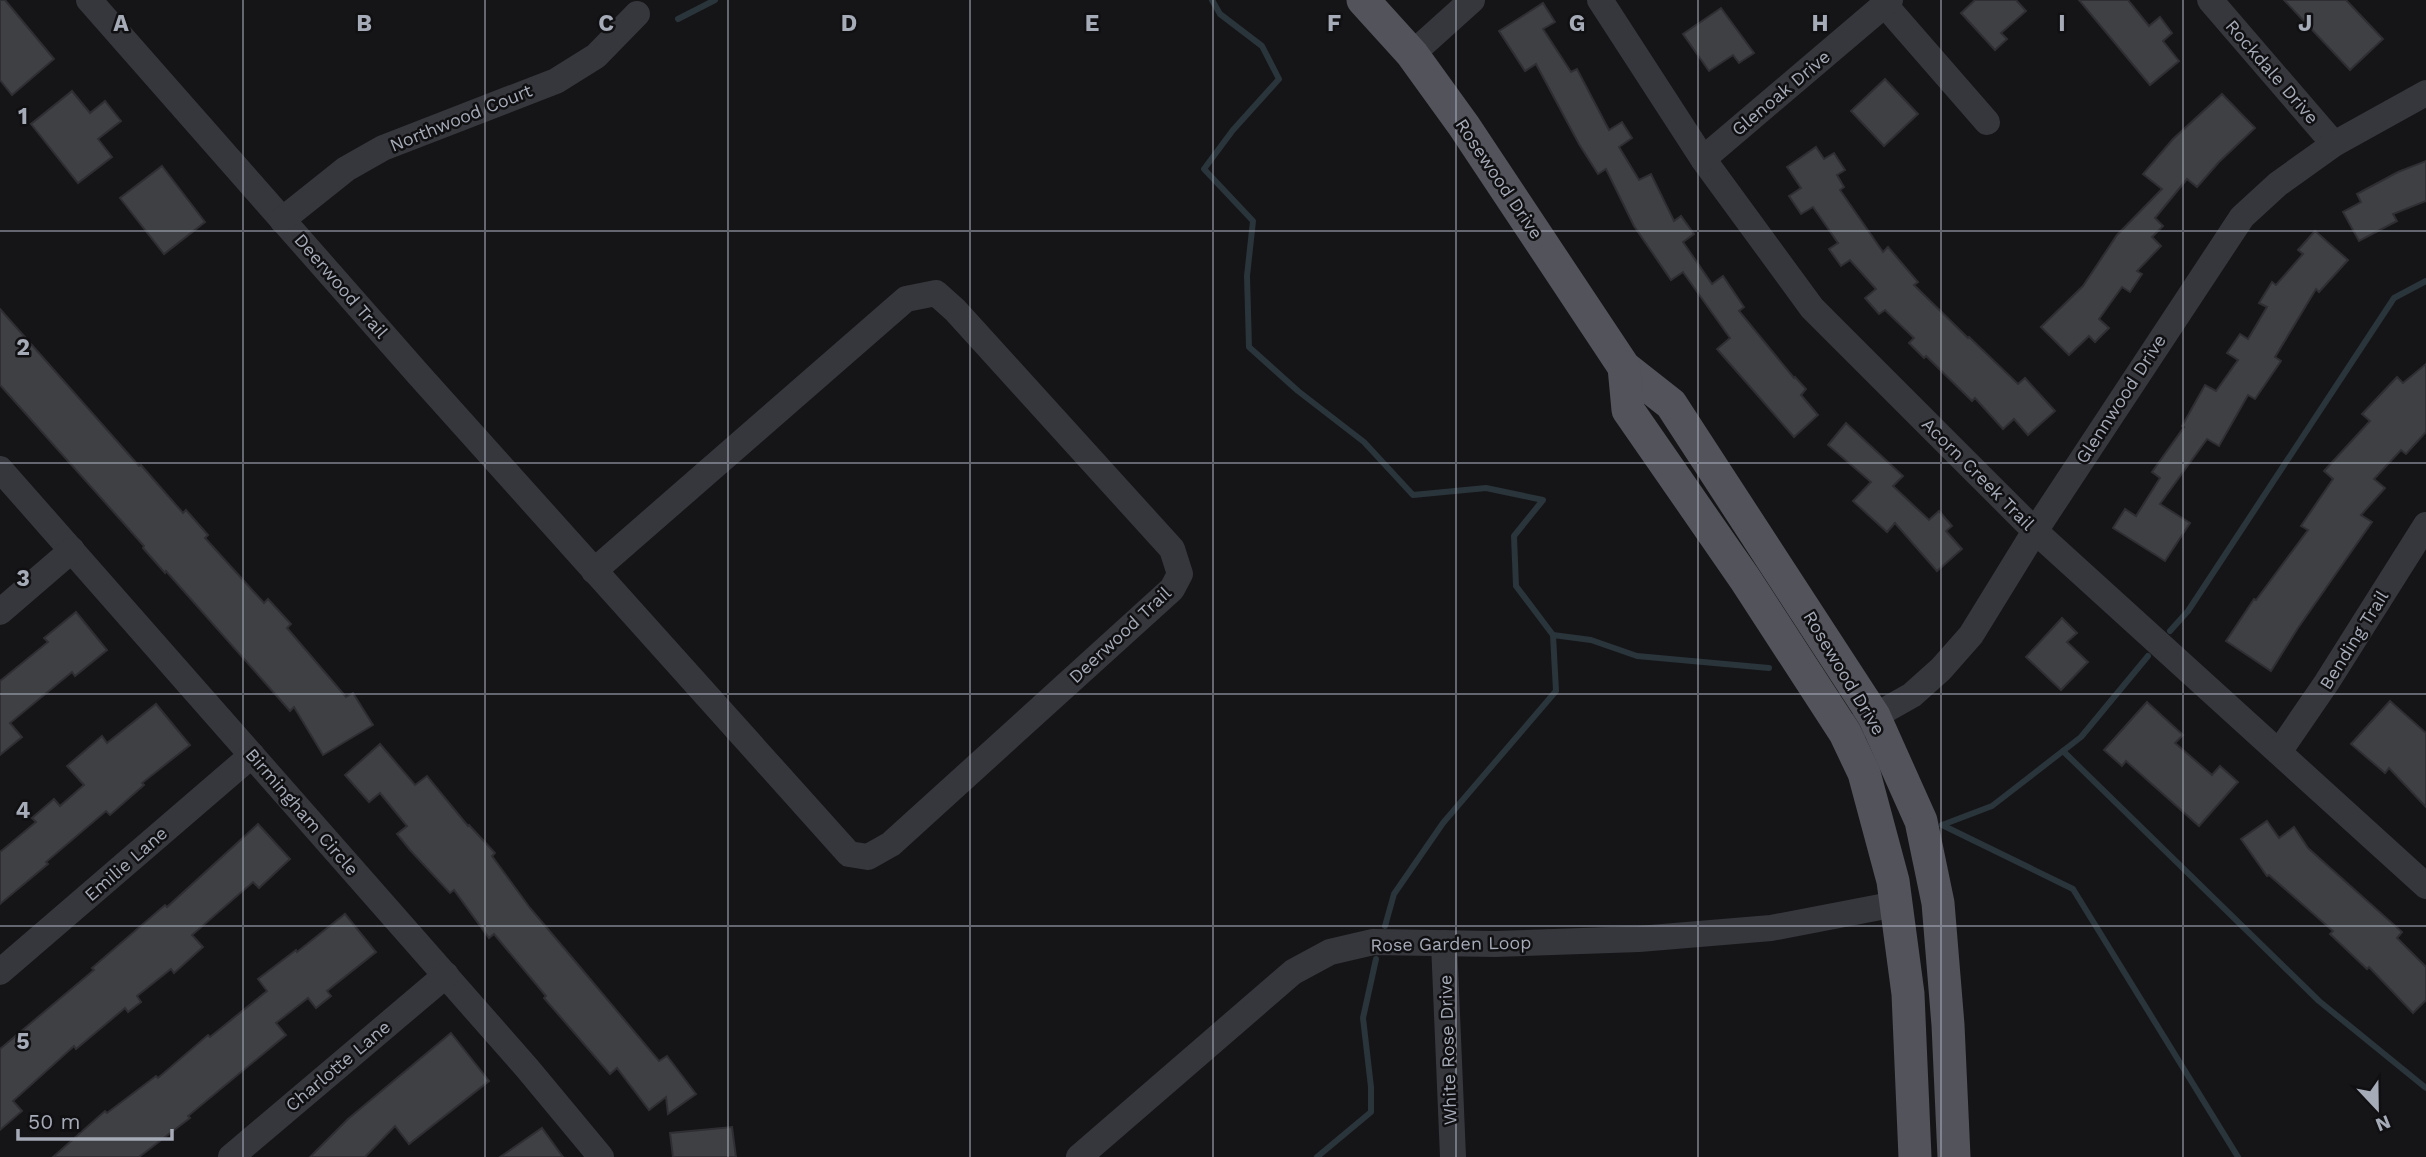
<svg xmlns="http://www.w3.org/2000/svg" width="2426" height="1157" viewBox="0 0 2426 1157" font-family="'Work Sans',sans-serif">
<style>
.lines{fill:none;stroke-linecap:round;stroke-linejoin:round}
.stream{stroke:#2a343b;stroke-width:6}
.building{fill:#3f4044;stroke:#2f2f33;stroke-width:2}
.minor{stroke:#36373c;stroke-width:26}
.major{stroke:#52535b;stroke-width:33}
.grid{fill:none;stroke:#a6abb8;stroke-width:2;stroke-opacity:0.55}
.labels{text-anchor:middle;stroke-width:5;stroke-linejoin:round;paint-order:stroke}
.street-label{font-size:18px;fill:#a6abb8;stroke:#101012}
.grid-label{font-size:23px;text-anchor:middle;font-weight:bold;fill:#a6abb8;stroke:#101012;stroke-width:5;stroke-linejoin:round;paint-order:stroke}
</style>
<rect width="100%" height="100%" fill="#151517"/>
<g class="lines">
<g class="stream">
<path d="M1212 0 1220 14 1262 46 1279 79 1233 130 1204 169 1253 221 1247 276 1249 347 1298 391 1364 442 1413 495 1486 488 1543 500 1514 536 1516 586 1553 635 1591 640 1637 656 1769 668"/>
<path d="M678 19 715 0"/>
<path d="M2170 631 2188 611 2394 298 2426 281"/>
<path d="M2063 751 2319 1001 2426 1088"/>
<path d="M1942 825 2073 889 2238 1157"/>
<path d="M1942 825 1992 806 2081 737 2148 656"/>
<path d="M1385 926 1394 894 1443 823 1556 691 1553 635"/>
<path d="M1317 1157 1371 1112V1087L1363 1018 1376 959"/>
</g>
</g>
<g class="building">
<path d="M0 0H5L54 59 12 95 0 80Z"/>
<path d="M1975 0H2016L2026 11 2001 33 2007 39 1995 50 1961 13Z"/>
<path d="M2079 0H2128L2149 26 2160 17 2172 33 2163 41 2179 61 2150 85Z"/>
<path d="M2284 0H2346L2383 39 2350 70Z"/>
<path d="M1543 3 1555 22 1543 29 1571 72 1577 69 1609 130 1622 122 1632 138 1619 147 1639 180 1651 174 1674 221 1681 216 1694 234 1683 242 1712 284 1723 276 1744 307 1739 311 1794 378 1795 377 1806 389 1801 395 1818 415 1794 437 1717 349 1730 338 1683 272 1671 280 1634 226 1606 169 1598 174 1579 144 1536 64 1525 71 1499 31Z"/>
<path d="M1721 8 1754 53 1739 63 1733 55 1709 71 1683 34Z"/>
<path d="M1885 79 1918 114 1884 146 1851 111Z"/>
<path d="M72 91 90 113 105 101 121 121 98 139 112 157 78 183 31 124Z"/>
<path d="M2222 94 2255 128 2219 162 2197 187 2187 179 2155 218 2163 226 2152 237 2161 246 2137 271 2142 274 2130 292 2122 287 2099 319 2109 328 2095 342 2089 336 2069 355 2041 327 2083 286 2117 235 2162 189 2143 174 2173 139Z"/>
<path d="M1816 147 1824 159 1834 153 1845 170 1837 175 1844 187 1840 190 1883 252 1888 247 1918 282 1914 285 1968 338 1969 337 2018 384 2025 378 2055 411 2028 435 2014 419 2003 429 1975 398 1972 401 1926 356 1924 358 1909 343 1914 338 1885 310 1879 314 1865 298 1876 289 1850 260 1841 266 1829 249 1838 243 1813 207 1801 214 1789 196 1801 188 1787 167Z"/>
<path d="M2426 161V201L2393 214 2397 221 2359 241 2343 212 2361 202 2357 194 2398 172Z"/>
<path d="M162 166 205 222 164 254 120 198Z"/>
<path d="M2315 231 2348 260 2319 292 2316 289 2275 357 2281 361 2255 399 2248 395 2219 446 2207 439 2160 504 2190 523 2165 561 2113 528 2125 509 2136 516 2160 478 2152 472 2184 427 2182 426 2205 385 2216 391 2238 360 2227 353 2240 334 2248 339 2267 307 2259 303 2272 282 2276 285 2303 254 2298 250Z"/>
<path d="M0 309 139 466 141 465 183 513 186 510 208 535 205 538 264 603 268 599 291 624 287 628 346 697 353 693 373 725 323 755 294 707 290 711 166 571 165 573 143 548 144 546 0 385Z"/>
<path d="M2426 364V432L2406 454 2401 450 2374 479 2385 488 2361 515 2372 522 2298 628 2271 671 2226 641 2254 599 2256 600 2308 530 2301 526 2333 479 2324 471 2370 421 2362 414 2397 377 2403 383Z"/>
<path d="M1846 423 1903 476 1893 486 1929 520 1939 511 1952 526 1946 531 1962 549 1937 571 1895 523 1887 532 1853 501 1871 482 1828 445Z"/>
<path d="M76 612 107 650 75 676 72 672 10 723 22 737 0 755V681L48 642 44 638Z"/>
<path d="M2062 618 2077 633 2067 642 2088 662 2061 690 2026 657Z"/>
<path d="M2390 701 2426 733V807L2389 768 2385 773 2351 744Z"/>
<path d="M2147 702 2183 735 2175 743 2212 775 2220 766 2238 782 2199 826 2126 761 2122 766 2104 750Z"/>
<path d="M156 704 190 745 142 783 144 785 110 815 106 811 46 862 48 864 0 904V852L36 822 32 818 54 799 60 806 84 785 67 766 102 736 107 743Z"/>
<path d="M380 744 415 785 427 776 468 826 469 825 495 853 492 856 530 908 580 967 659 1061 667 1056 696 1094 668 1114 666 1097 649 1110 617 1068 610 1074 544 998 546 996 494 934 489 938 454 890 450 893 410 850 397 834 407 826 380 793 369 802 345 775Z"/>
<path d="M2267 821 2279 838 2294 827 2308 848 2402 932 2397 938 2426 967V1000L2413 1013 2369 967 2367 969 2330 934 2333 931 2269 875 2267 876 2241 839Z"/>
<path d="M258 824 290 859 259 888 253 882 192 935 203 947 174 973 171 969 137 996 141 1002 128 1012 125 1008 76 1049 74 1046 13 1101 22 1111 0 1130V1049L94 970 92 968 165 905 167 907Z"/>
<path d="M345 914 376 952 327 991 331 996 316 1008 308 998 276 1023 286 1035 188 1116 190 1118 139 1157H53L105 1111 107 1113 156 1076 158 1078 208 1035 210 1037 267 991 258 979 296 950 297 952Z"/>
<path d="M451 1033 489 1081 409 1144 395 1126 365 1157H310L348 1119Z"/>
<path d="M732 1127 736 1157H673L670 1133Z"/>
<path d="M542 1128 563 1157H500Z"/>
</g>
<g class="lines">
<g class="minor">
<path d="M89 0 419 375 849 854 868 857 891 844 1172 589 1180 574 1172 549 955 310 936 293 906 299 594 571"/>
<path d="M1600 0 1703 159 1812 308 2035 531 2426 886"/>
<path d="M2210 0 2334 144"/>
<path d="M1885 5 1987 122"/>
<path d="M1412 54 1472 0"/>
<path d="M1703 159 1890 0"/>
<path d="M282 220 346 169 383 148 556 81 596 56 637 14"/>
<path d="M0 469 527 1068 601 1157"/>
<path d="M0 612 72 550"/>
<path d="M1859 725 1912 695 1941 669 1971 635 2035 531 2242 217 2278 184 2334 144 2426 93"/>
<path d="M2279 752 2327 682 2426 525"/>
<path d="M1444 943 1453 1157"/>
<path d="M0 972 252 755"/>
<path d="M231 1157 446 975"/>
<path d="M1079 1157 1293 972 1330 952 1373 942 1495 944 1639 939 1771 928 1896 904"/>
</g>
<g class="major">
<path d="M1363 0 1412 54 1464 126 1624 367 1671 404 1874 716 1921 821 1938 903 1948 1025 1954 1157"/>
<path d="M1624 367 1628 410 1745 579 1845 733 1864 773 1893 881 1908 994 1915 1157"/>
</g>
</g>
<path class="grid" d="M243 0V1157M485 0V1157M728 0V1157M970 0V1157M1213 0V1157M1456 0V1157M1698 0V1157M1941 0V1157M2183 0V1157M0 231H2426M0 463H2426M0 694H2426M0 926H2426"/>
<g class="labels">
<g class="street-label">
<text transform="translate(2272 72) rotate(49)" y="6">Rockdale Drive</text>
<text transform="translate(1781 93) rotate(-40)" y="6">Glenoak Drive</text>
<text transform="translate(461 118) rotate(-22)" y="6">Northwood Court</text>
<text transform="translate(1499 179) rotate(56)" y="6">Rosewood Drive</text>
<text transform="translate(341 286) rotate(49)" y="6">Deerwood Trail</text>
<text transform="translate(2121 399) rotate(-57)" y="6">Glennwood Drive</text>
<text transform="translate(1978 474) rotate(45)" y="6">Acorn Creek Trail</text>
<text transform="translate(1120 635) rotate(-43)" y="6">Deerwood Trail</text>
<text transform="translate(2354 640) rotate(-58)" y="6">Bending Trail</text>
<text transform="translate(1844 673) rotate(59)" y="6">Rosewood Drive</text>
<text transform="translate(302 812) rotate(49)" y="6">Birmingham Circle</text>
<text transform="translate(126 864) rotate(-41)" y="6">Emilie Lane</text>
<text transform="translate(1451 944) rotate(-1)" y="6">Rose Garden Loop</text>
<text transform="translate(1448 1050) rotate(-92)" y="6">White Rose Drive</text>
<text transform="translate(338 1066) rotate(-40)" y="6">Charlotte Lane</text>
</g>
</g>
<g class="grid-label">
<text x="121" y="31">A</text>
<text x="364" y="31">B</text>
<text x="606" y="31">C</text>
<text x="849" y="31">D</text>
<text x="1092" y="31">E</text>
<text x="1334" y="31">F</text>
<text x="1577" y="31">G</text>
<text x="1820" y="31">H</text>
<text x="2062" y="31">I</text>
<text x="2305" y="31">J</text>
<text x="23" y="124">1</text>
<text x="23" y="355">2</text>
<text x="23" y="586">3</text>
<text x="23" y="818">4</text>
<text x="23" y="1049">5</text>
</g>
<g transform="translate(2377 1108) rotate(158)" stroke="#101012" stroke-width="5" paint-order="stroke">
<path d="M0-5L12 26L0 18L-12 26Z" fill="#a6abb8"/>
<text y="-10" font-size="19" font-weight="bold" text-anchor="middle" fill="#a6abb8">N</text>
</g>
<path d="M18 1129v10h154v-10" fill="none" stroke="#a6abb8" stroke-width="3.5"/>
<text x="28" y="1129" font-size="21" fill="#a6abb8" stroke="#101012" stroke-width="5" paint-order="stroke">50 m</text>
</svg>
